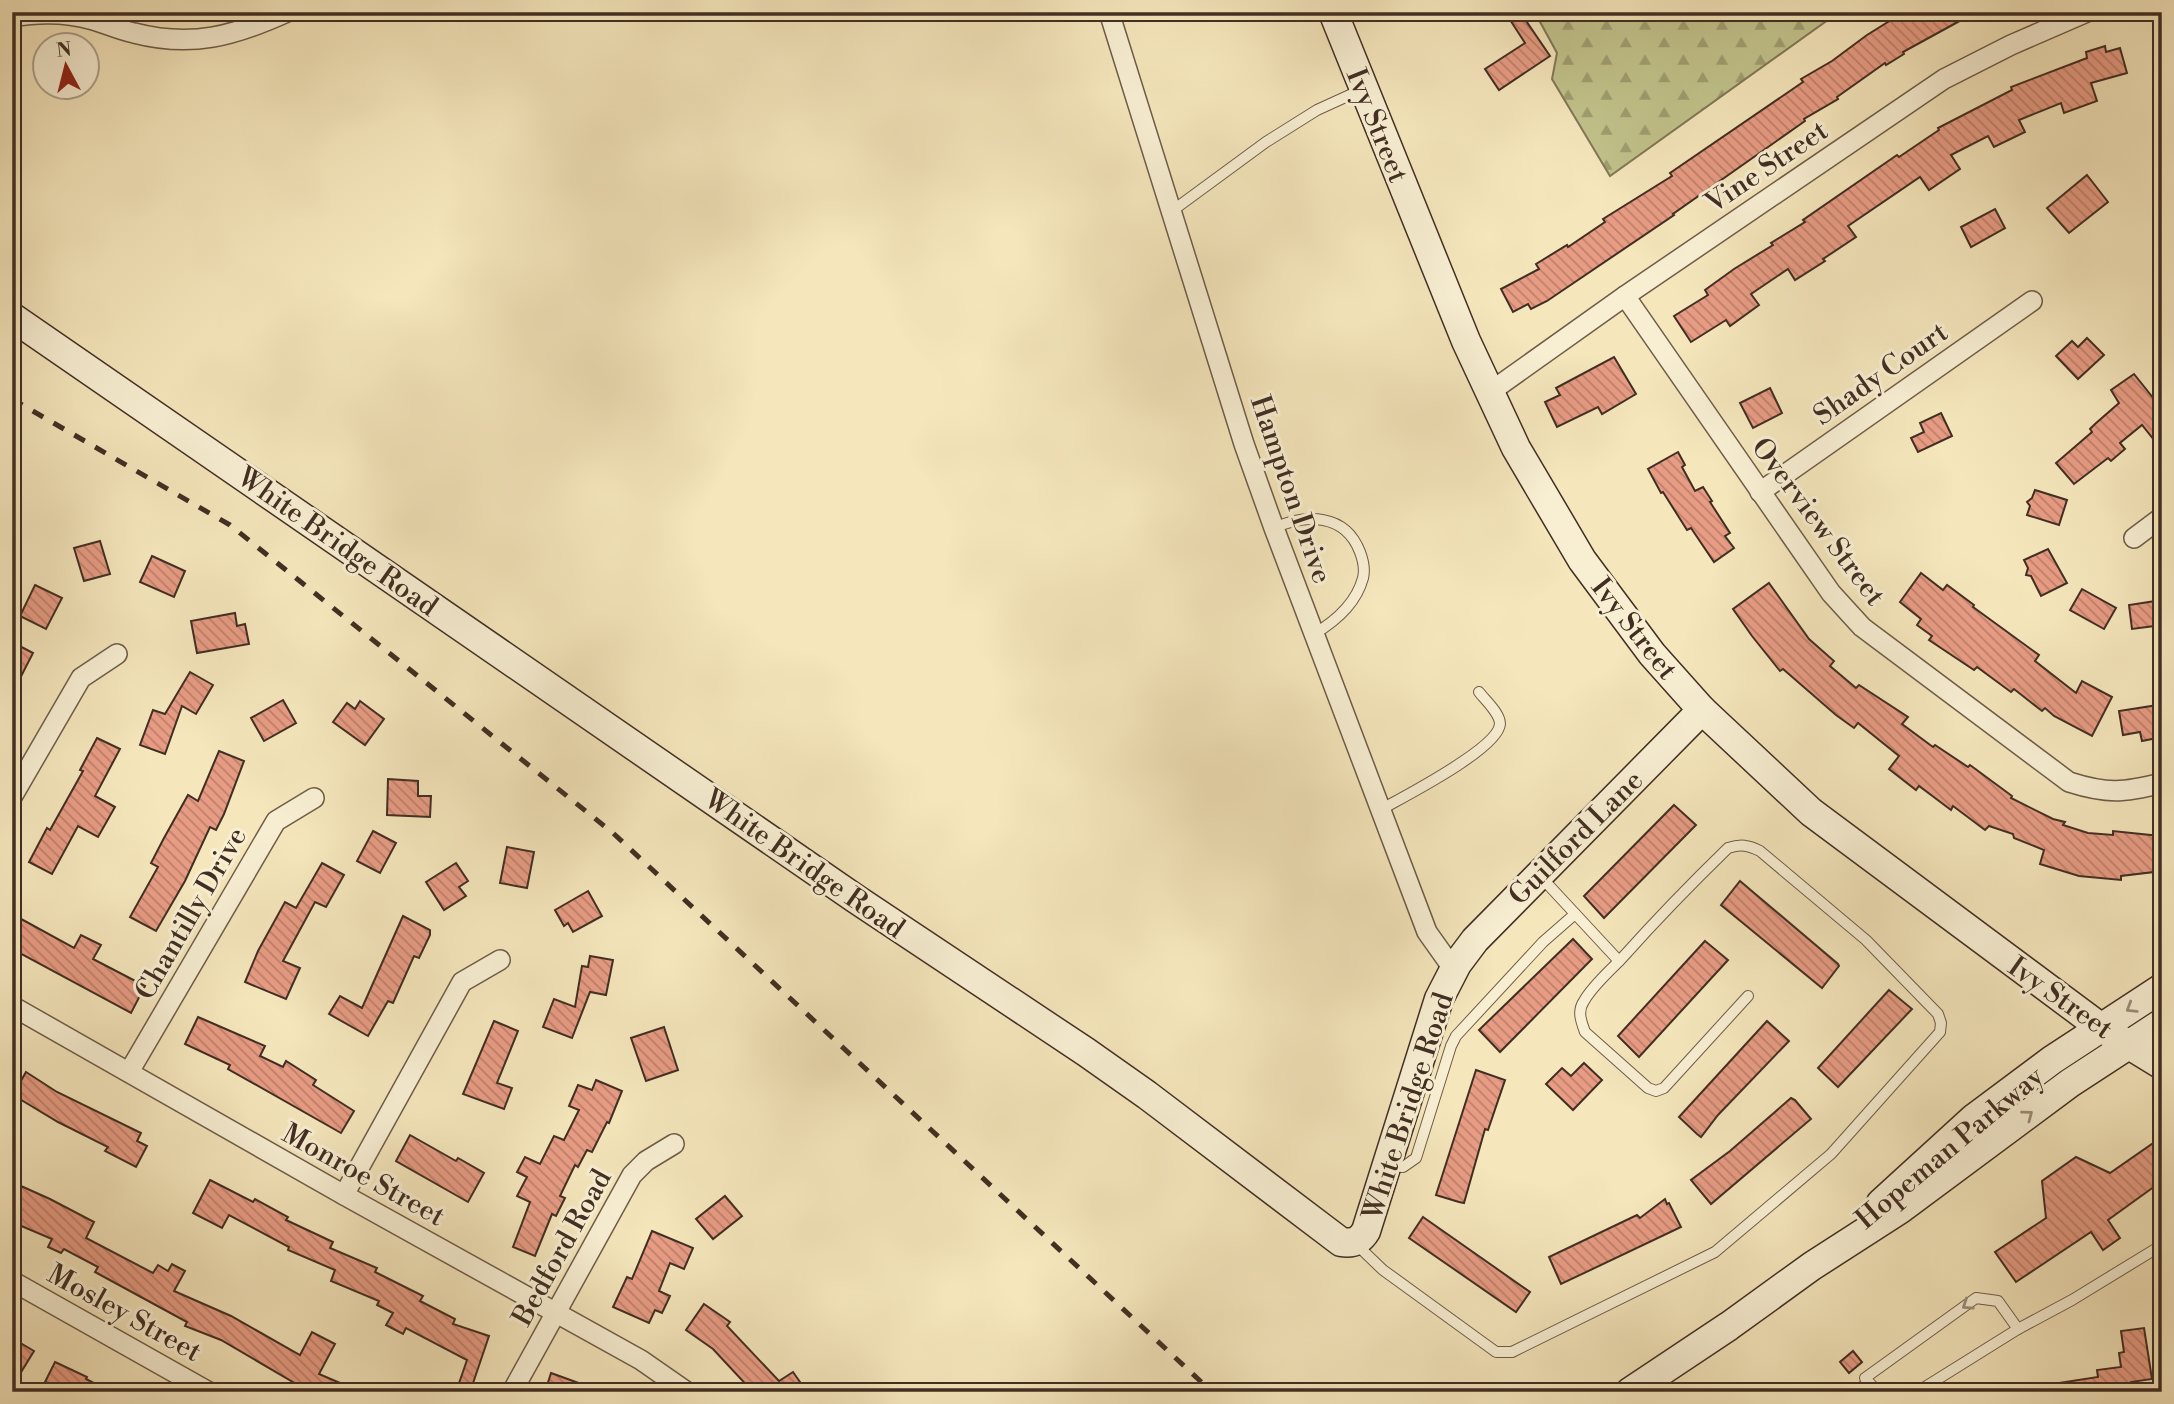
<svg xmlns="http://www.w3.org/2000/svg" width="2174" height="1404" viewBox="0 0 2174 1404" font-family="'Libre Bodoni',serif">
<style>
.forest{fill:url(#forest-firs);stroke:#827858;stroke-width:2}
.building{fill:url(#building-back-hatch);stroke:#412e23;stroke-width:2}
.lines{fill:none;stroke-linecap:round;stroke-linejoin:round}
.lane-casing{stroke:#6e5c49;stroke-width:12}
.street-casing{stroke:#6e5c49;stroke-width:22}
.secondary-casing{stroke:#412e23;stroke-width:31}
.lane{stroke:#f8efd3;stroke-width:10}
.street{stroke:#f8efd3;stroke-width:19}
.secondary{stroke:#f8efd3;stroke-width:28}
.rail{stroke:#412e23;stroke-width:5;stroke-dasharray:12 12;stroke-linecap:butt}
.oneway{stroke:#9c8e7b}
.labels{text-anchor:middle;stroke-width:6;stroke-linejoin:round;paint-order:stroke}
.street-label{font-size:28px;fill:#412e23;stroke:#f8efd3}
</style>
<defs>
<pattern id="forest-firs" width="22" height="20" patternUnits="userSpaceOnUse" patternTransform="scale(1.75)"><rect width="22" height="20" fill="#c2c38c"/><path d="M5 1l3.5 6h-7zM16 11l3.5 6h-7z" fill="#9f9f72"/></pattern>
<pattern id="building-back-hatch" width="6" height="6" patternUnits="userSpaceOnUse" patternTransform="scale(1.75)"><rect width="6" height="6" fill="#e89c84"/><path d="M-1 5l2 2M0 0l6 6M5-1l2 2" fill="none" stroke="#be806c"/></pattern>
</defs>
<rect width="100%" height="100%" fill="#f5e6bc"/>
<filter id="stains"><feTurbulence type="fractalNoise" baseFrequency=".00286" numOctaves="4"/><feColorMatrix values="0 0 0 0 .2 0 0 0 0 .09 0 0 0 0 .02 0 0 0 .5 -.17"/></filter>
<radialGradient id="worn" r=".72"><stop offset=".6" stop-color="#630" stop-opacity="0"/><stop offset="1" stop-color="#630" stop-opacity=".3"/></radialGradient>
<path class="forest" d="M1540 12H1839L1610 176 1552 79 1557 53 1539 20Z"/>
<g class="building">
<path d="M1505 12H1520L1550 56 1499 90 1485 69 1525 43Z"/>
<path d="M1904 12H1976L1903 52 1904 54 1886 65 1885 63 1837 97 1838 99 1804 119 1805 121 1673 214 1674 215 1547 301 1531 309 1528 304 1513 312 1501 289 1539 269 1536 264 1567 245 1568 247 1605 222 1603 219 1672 176 1670 173 1803 82 1801 79 1832 61 1867 35Z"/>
<path d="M2105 46 2106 52 2120 48 2127 73 2091 83 2097 101 2064 113 2061 103 2019 120 2025 132 1994 147 1988 136 1951 155 1960 169 1929 190 1920 177 1848 226 1856 237 1823 259 1825 261 1795 280 1788 269 1751 294 1759 305 1730 326 1726 320 1691 342 1674 316 1708 295 1705 290 1734 269 1773 245 1771 243 1805 222 1803 220 1897 155 1899 157 1939 130 1938 128 2012 90 2011 87 2087 58 2086 52Z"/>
<path d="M2087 175 2108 202 2069 233 2047 208Z"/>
<path d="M1995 209 2005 228 1971 247 1961 227Z"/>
<path d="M2087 338 2104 355 2078 379 2056 356 2072 341 2078 347Z"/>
<path d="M1614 357 1636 394 1602 414 1598 407 1557 427 1545 402 1560 395 1556 388Z"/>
<path d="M2134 374 2162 409V450L2142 425 2120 443 2125 449 2111 461 2108 458 2074 484 2056 463 2092 432 2090 429 2095 424 2119 403 2111 390Z"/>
<path d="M1770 388 1782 413 1753 428 1740 403Z"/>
<path d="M1941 413 1952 436 1918 452 1911 438 1924 432 1920 423Z"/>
<path d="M1678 452 1685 465 1682 467 1695 491 1703 487 1712 501 1710 502 1730 533 1725 536 1734 548 1714 562 1691 528 1687 530 1663 492 1661 493 1648 469Z"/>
<path d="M2035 490 2067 500 2059 525 2027 515 2030 506 2027 502 2032 498Z"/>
<path d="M100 541 110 574 84 581 74 548Z"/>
<path d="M2048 549 2067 583 2041 596 2031 576 2026 575 2028 568 2024 560Z"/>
<path d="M152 556 185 571 174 597 140 582Z"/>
<path d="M1921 573 1943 590 1947 585 1974 605 1973 607 2039 655 2035 661 2076 693 2082 681 2112 697 2092 736 2054 716 2045 708 2042 711 2014 689 2011 692 1977 667 1974 670 1929 640 1932 636 1917 625 1921 619 1900 602Z"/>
<path d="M1769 583 1809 639 1834 661 1830 666 1856 688 1859 685 1908 717 1902 724 1933 747 1935 745 1968 767 1970 765 2012 796 2011 798 2053 819 2065 822 2063 825 2088 833 2113 835V831L2160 836 2162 871 2121 876V880L2079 876 2040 864 2044 850 2014 838 2013 834 1989 826 1985 830 1953 806 1951 810 1919 786 1916 790 1889 769 1899 756 1858 723 1854 728 1836 715 1783 669 1780 671 1752 636 1733 609Z"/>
<path d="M35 585 62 598 46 629 20 616Z"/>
<path d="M2082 589 2116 608 2104 629 2070 610Z"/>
<path d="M2162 600V625L2132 629 2129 605Z"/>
<path d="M235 613 237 626 245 624 249 644 197 653 191 621Z"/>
<path d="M12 642 33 653 12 694Z"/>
<path d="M190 672 213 685 196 714 182 706 165 754 140 745 153 710 165 714Z"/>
<path d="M283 700 296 723 264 741 251 718Z"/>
<path d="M360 701 384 719 365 745 333 722 347 703 355 709Z"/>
<path d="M2158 705 2162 737 2142 741 2140 732 2123 735 2119 711Z"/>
<path d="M97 738 120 749 95 796 115 807 98 837 78 826 52 874 29 862 47 828 50 830 83 771 80 770Z"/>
<path d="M219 751 244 761 224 814 216 830 210 827 185 881 156 931 130 917 158 867 151 863 164 838 188 795 198 801Z"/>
<path d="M388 779 418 781V796H431L430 817 387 815Z"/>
<path d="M1674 805 1696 825 1604 918 1584 896Z"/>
<path d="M373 831 396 843 380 873 357 861Z"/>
<path d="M507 847 534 852 527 888 500 883Z"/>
<path d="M322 863 344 875 326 907 315 902 283 961 300 968 286 999 245 982 258 951 285 902 296 908Z"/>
<path d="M456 863 468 881 459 887 466 896 444 910 426 882Z"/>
<path d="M1740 881 1838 964 1839 966 1822 988 1721 905Z"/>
<path d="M588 891 602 916 573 932 568 923 564 926 555 910Z"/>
<path d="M12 914 74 948 81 935 101 945 93 959 145 986 131 1013 12 949Z"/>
<path d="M403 916 430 930V935L419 958 414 956 393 1003 388 1001 368 1036 329 1014 340 996 362 1008Z"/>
<path d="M1573 939 1592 959 1500 1052 1479 1030Z"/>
<path d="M1705 941 1728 960 1639 1057 1618 1036Z"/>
<path d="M590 956 613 960 606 995 590 992 572 1038 543 1027 554 999 575 1007 582 966 588 967Z"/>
<path d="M1889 990 1912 1009 1838 1087 1818 1068Z"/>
<path d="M198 1017 265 1046 260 1056 283 1067 286 1061 316 1080 313 1085 354 1111 341 1133 228 1069 230 1065 185 1044Z"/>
<path d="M494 1021 518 1031 497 1083 512 1088 504 1109 463 1094Z"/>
<path d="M1767 1021 1789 1041 1718 1115 1701 1137 1697 1134 1679 1117Z"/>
<path d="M664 1027 678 1070 646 1081 631 1038Z"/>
<path d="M1584 1063 1602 1080 1573 1110 1546 1084 1562 1068 1571 1076Z"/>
<path d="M1476 1070 1505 1080 1488 1130 1485 1129 1464 1203 1459 1202 1436 1195Z"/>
<path d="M26 1072 57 1092 141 1133 137 1141 147 1146 136 1167 105 1151 108 1147 58 1122 13 1095Z"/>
<path d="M596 1080 622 1091 609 1123 607 1122 592 1152 587 1150 578 1167 575 1165 560 1196 565 1198 556 1216 552 1214 535 1256 513 1247 530 1202 517 1196 527 1177 517 1172 525 1157 540 1164 554 1136 564 1140 579 1110 569 1106 578 1085 592 1090Z"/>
<path d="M1791 1098 1795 1100 1811 1119 1711 1204 1691 1180 1730 1151Z"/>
<path d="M410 1135 456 1161 458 1158 484 1173 468 1202 396 1161Z"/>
<path d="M2162 1137V1181L2108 1220 2120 1238 2103 1250 2091 1232 2016 1282 1995 1252 2046 1218 2042 1181 2076 1157 2110 1173Z"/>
<path d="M210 1180 253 1202 255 1199 288 1217 286 1220 333 1242 330 1248 377 1268 375 1272 423 1296 420 1301 455 1319 453 1324 489 1336 470 1392H456L467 1360 406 1328 403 1334 386 1325 393 1313 377 1305 379 1301 331 1281 335 1270 288 1250 289 1247 229 1215 222 1228 193 1213Z"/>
<path d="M12 1182 50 1199 94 1222 86 1238 153 1273 158 1265 168 1271 172 1264 185 1271 174 1291 231 1316 300 1355 312 1332 335 1344 319 1374 361 1392H310L221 1340 185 1326 187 1322 95 1272 98 1267 64 1249 61 1253 48 1247 52 1239 12 1222Z"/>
<path d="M725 1196 742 1216 713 1239 696 1219Z"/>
<path d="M1665 1199 1667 1204 1669 1203 1681 1227 1561 1284 1549 1257 1637 1215 1640 1218Z"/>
<path d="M1423 1217 1530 1292 1516 1312 1409 1238Z"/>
<path d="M652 1231 693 1248 684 1269 670 1263 659 1291 670 1296 662 1313 655 1310 649 1323 613 1307 627 1277 632 1279Z"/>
<path d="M704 1304 730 1322 727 1326 779 1381 793 1372 807 1392H753L713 1349 686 1330Z"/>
<path d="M2144 1328 2152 1379 2131 1382 2133 1392H2052V1384L2098 1377 2097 1370 2121 1367 2119 1353 2124 1352 2121 1331Z"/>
<path d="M12 1338 34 1351 12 1387Z"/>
<path d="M1853 1351 1862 1362 1849 1373 1840 1362Z"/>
<path d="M55 1362 87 1377 86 1379 111 1392H50L53 1385 45 1382Z"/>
<path d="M551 1373 598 1390V1392H545Z"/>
</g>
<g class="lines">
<g class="lane-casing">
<g id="lane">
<path d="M1172 211 1266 142 1317 110 1363 89"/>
<path d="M1274 528C1306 514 1345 513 1360 552 1363 560 1365 570 1363 578 1356 604 1336 621 1314 634"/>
<path d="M1380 810C1403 797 1498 749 1500 724 1500 713 1485 700 1479 692"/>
<path d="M1541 877 1619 961"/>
<path d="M1388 1166 1403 1167 1416 1158 1451 1046 1456 1036 1543 942 1575 914"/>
<path d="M1357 1245 1383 1270 1496 1352H1512L1715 1252 1831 1154 1940 1032 1941 1023 1938 1014 1866 940 1760 851C1748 845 1741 844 1728 848 1692 883 1657 919 1623 957 1611 970 1593 985 1584 1001 1577 1011 1581 1021 1585 1032L1648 1088 1656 1091 1664 1088 1748 996"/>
<path d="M1856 1392 1868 1382"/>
<path d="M1878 1392 1865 1378 1976 1298 1998 1301 2018 1329"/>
<path d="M1917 1392 2018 1329 2072 1300 2162 1245"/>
</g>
</g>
<g class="street-casing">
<g id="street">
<path d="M1109 12 1244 444 1274 528 1427 932 1454 970"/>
<path d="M12 17C40 12 66 12 93 20 107 24 120 30 134 33 192 48 234 36 287 12"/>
<path d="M1625 296 1831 593 1862 627 2069 782C2107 794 2123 793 2162 783"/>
<path d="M1490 392 1625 296 1944 79 2011 45 2087 12"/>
<path d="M1760 492 2032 301"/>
<path d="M2134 538 2162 517"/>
<path d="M12 797 81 678 117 654"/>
<path d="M12 1006 344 1195 641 1360 687 1392"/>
<path d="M129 1072 276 821 314 798"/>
<path d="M344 1195 462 982 500 960"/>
<path d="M12 1281 209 1392"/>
<path d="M512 1392 632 1175 646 1161 674 1144"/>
</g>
</g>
<g class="secondary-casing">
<g id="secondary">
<path d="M1333 12 1466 341 1516 448 1582 560 1652 654 1702 710 1811 812 2100 1027 2162 1065"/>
<path d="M12 317 856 899 1086 1052 1147 1095 1341 1242C1353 1244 1360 1241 1366 1231L1439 999 1457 964 1475 940 1702 710"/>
<path d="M1881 1203 1973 1119 2052 1060 2162 988"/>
<path d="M1630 1392 1729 1326 1812 1266 1899 1210 2070 1083 2162 1023"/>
</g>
</g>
<use href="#lane" class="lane"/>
<use href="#street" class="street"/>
<use href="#secondary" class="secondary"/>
<path class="rail" d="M12 399 230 525 613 833 1212 1392"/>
</g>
<defs><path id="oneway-chevron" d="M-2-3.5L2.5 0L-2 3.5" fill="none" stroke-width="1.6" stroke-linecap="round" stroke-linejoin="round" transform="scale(1.75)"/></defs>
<g class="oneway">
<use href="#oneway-chevron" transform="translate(2131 1008) rotate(148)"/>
<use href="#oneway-chevron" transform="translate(2028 1115) rotate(-37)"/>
<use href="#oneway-chevron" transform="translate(1967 1305) rotate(146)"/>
</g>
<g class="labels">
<g class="street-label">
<text transform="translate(1378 125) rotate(68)" y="10">Ivy Street</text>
<text transform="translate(1766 166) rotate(-34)" y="10">Vine Street</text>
<text transform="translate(1880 373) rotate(-35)" y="10">Shady Court</text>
<text transform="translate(1292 489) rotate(71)" y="10">Hampton Drive</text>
<text transform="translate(1819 521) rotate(53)" y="10">Overview Street</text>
<text transform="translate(338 541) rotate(35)" y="10">White Bridge Road</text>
<text transform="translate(1635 628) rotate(52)" y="10">Ivy Street</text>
<text transform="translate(1575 837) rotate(-45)" y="10">Guilford Lane</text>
<text transform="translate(805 863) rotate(35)" y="10">White Bridge Road</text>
<text transform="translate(190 913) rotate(-60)" y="10">Chantilly Drive</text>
<text transform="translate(2061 997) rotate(35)" y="10">Ivy Street</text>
<text transform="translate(1407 1106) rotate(-72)" y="10">White Bridge Road</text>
<text transform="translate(1949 1147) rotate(-40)" y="10">Hopeman Parkway</text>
<text transform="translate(364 1174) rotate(29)" y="10">Monroe Street</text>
<text transform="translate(561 1247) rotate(-61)" y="10">Bedford Road</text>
<text transform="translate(125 1312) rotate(29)" y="10">Mosley Street</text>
</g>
</g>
<rect width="2174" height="1404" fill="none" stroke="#f5e6bc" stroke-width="42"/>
<rect x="14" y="14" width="2146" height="1376" fill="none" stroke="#412e23" stroke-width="3.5"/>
<rect x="21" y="21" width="2132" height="1362" fill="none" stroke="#412e23" stroke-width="2"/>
<g transform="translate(66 66) rotate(353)"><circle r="33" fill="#f8efd3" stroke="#afa28d" stroke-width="2"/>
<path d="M0-5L12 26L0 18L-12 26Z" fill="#8f2418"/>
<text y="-10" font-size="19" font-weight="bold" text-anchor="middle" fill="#412e23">N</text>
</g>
<rect width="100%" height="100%" filter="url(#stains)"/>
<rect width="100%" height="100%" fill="url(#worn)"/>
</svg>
